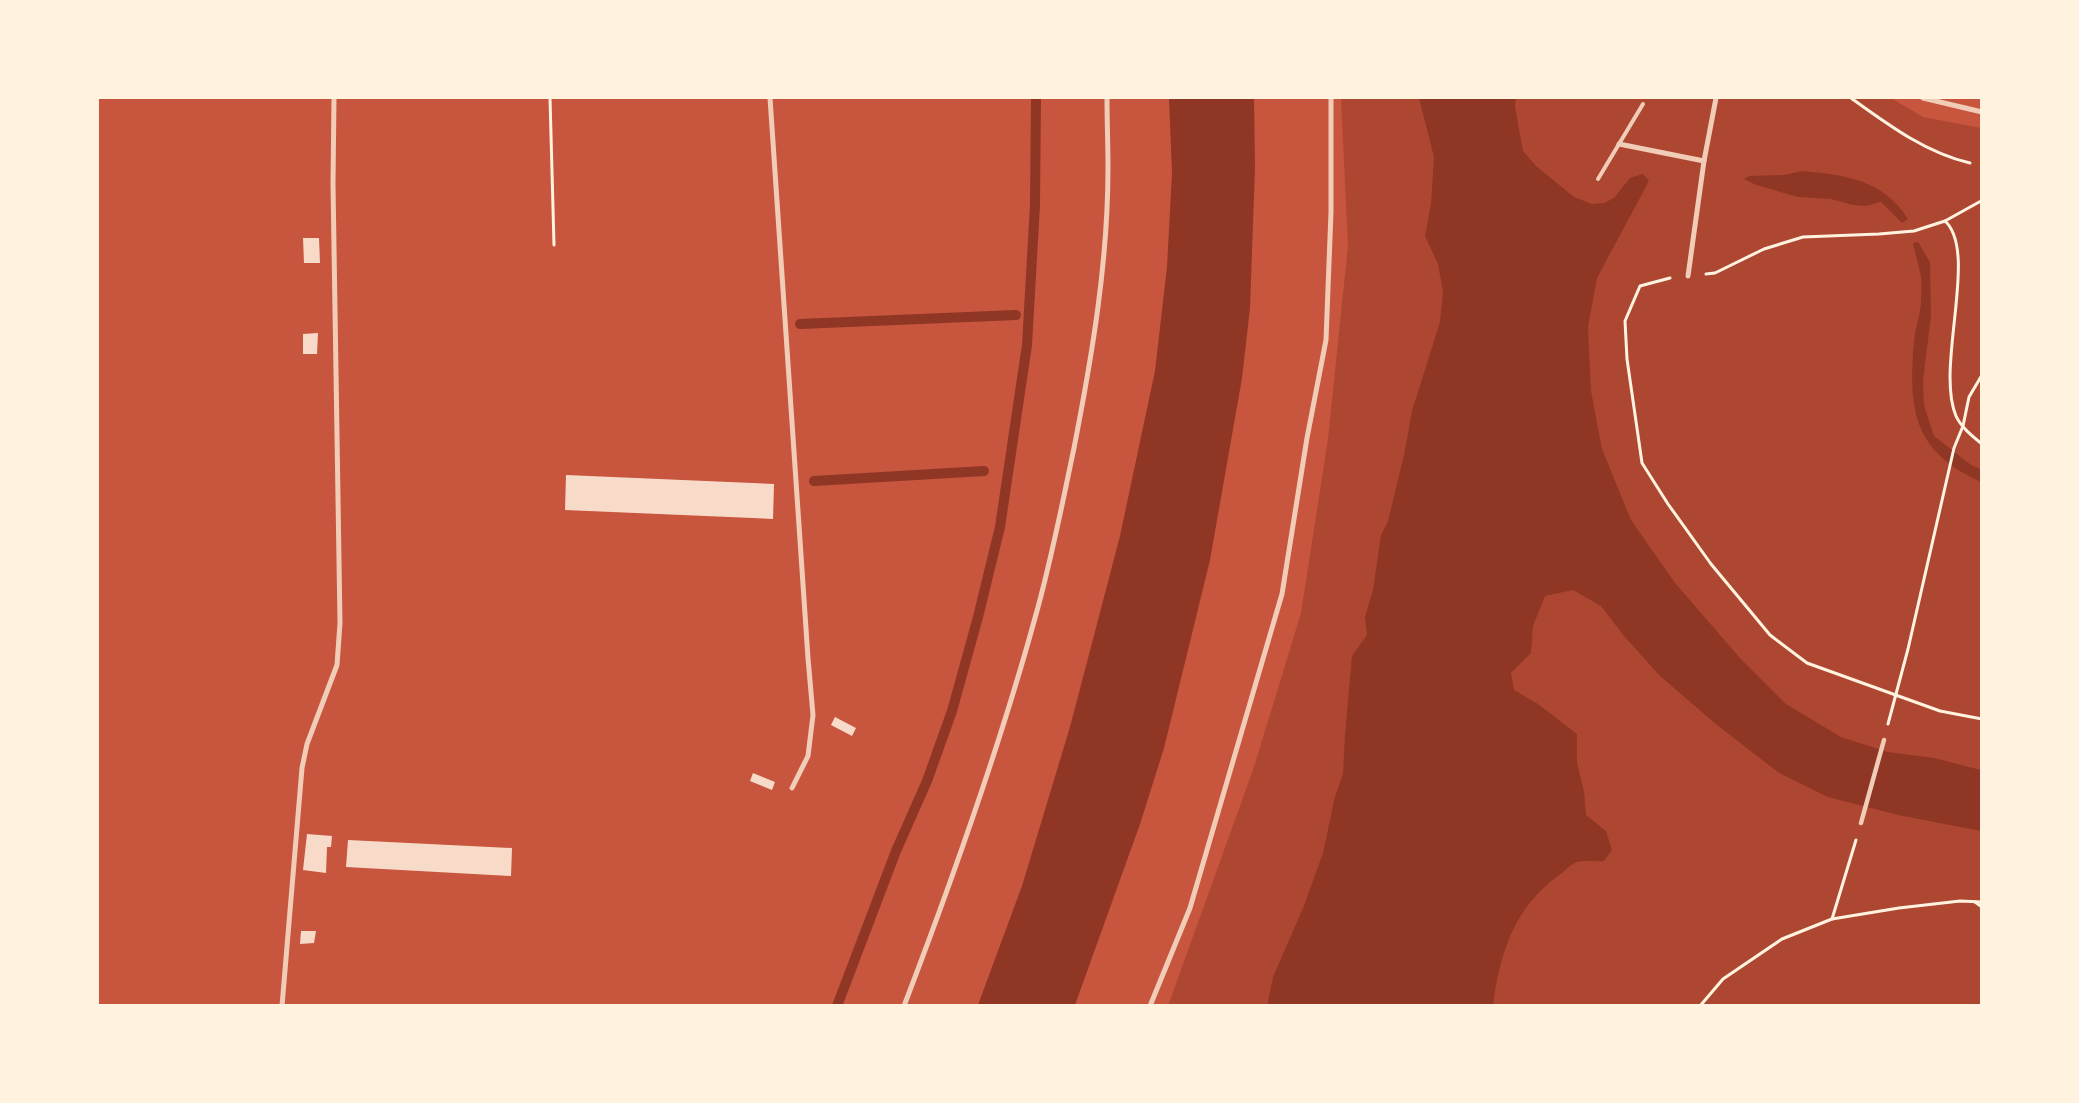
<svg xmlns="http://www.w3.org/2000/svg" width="2079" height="1103" viewBox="0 0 2079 1103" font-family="'Varela Round',sans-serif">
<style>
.green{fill:#ae4732}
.water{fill:#8f3625}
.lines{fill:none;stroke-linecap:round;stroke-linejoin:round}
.stream{stroke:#8f3625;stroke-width:10}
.building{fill:#f7dbc8}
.path{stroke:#fff3e0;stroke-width:3}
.service{stroke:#f1ccb7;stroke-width:4}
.pedestrian{stroke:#f1ccb7;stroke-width:4.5}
.minor{stroke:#f1ccb7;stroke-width:5}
</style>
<rect width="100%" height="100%" fill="#c8553d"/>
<path class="green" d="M1341 98H1891L1923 117 1981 128V1005L1168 1006 1254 767 1301 613 1328 439 1348 246Z"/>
<g class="water">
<path d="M1169 98H1254L1255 167 1250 308 1242 378 1210 560 1164 748 1140 824 1075 1005H978L1022 886 1070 727 1120 536 1155 371 1167 267 1172 173Z"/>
<path d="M1419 98H1516L1515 107 1523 151 1536 166 1574 197 1592 204 1604 203 1614 198 1630 178 1643 174 1649 181 1597 278 1588 327 1591 391 1602 449 1631 520 1675 583 1740 658 1786 704 1841 737 1888 752 1934 758 1981 770V831L1898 815 1828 797 1779 773 1717 725 1660 676 1624 636 1601 606 1573 590 1545 596 1533 626 1531 653 1511 673 1514 690 1538 704 1577 734V762L1584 792 1586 815 1606 831 1612 850 1604 861C1596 862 1585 860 1577 862 1571 864 1564 872 1558 876 1514 908 1500 953 1493 1005L1267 1006 1273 977 1303 908 1323 853 1335 796 1343 774 1345 735 1352 656 1367 635 1365 617 1373 590 1381 535 1388 521 1404 455 1412 411 1440 322 1443 292 1438 264 1425 236 1431 204 1434 157Z"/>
<path d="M1802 171C1844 175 1883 179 1908 219L1902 223 1881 202 1866 206 1853 205 1831 199 1798 197 1756 185 1744 179 1749 176 1784 175Z"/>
<path d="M1918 242 1930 262 1931 316 1923 381 1924 405 1934 436 1971 465 1981 469V482C1913 451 1908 410 1914 341 1915 328 1920 316 1921 303 1921 295 1922 285 1921 277 1919 266 1915 254 1913 243Z"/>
</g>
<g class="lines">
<g class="stream">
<path d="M800 324 1016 315"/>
<path d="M814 481 984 471"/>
<path d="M837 1006 896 851 927 781 952 711 978 617 1000 527 1027 345 1035 205 1036 98"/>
</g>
</g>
<g class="building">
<path d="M303 238H319L320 263H304Z"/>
<path d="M318 333 317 354H303V334Z"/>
<path d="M566 475 774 484 773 519 565 510Z"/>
<path d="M835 717 856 728 852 736 831 725Z"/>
<path d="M753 773 775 782 772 790 750 781Z"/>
<path d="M307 834 332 836 331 847H327L326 873 303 870Z"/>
<path d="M348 840 512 848 511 876 346 867Z"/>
<path d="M301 931H316L314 943 300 944Z"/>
</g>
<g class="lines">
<g class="path">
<path d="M550 98 554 245"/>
<path d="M1851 98C1887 124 1926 153 1970 163"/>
<path d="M1945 221C1979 252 1935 367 1956 416 1961 427 1972 436 1982 444"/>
<path d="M1706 274 1715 273 1764 249 1803 237 1879 234 1914 231 1945 221 1981 201"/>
<path d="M1670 278 1640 286 1625 321 1627 359 1642 463 1668 504 1711 564 1770 635 1807 663 1940 711 1982 719"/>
<path d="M1888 724 1908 649 1954 448 1963 426 1969 397 1982 375"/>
<path d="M1975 902 1982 907"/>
<path d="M1832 919 1856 840"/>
<path d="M1700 1006 1723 979 1782 939 1832 919 1899 908 1960 901 1982 902"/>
</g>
<path class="service" d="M1598 179 1643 104"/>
<path class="pedestrian" d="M1861 823 1884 740"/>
<g class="minor">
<path d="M770 98 808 658 813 715 808 756 792 788"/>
<path d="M1923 98 1982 112"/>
<path d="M1619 144 1704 161"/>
<path d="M1688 276 1704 161 1716 98"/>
<path d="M282 1006 302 768 307 744 337 665 340 623 333 184 334 98"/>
<path d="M904 1006C953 878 999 749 1035 618 1051 562 1062 505 1074 448 1092 356 1108 262 1108 168 1108 145 1107 121 1107 98"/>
<path d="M1150 1006 1190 908 1282 594 1307 438 1326 340 1331 212V98"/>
</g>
</g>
<rect width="2079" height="1103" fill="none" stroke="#fff3e0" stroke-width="198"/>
</svg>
